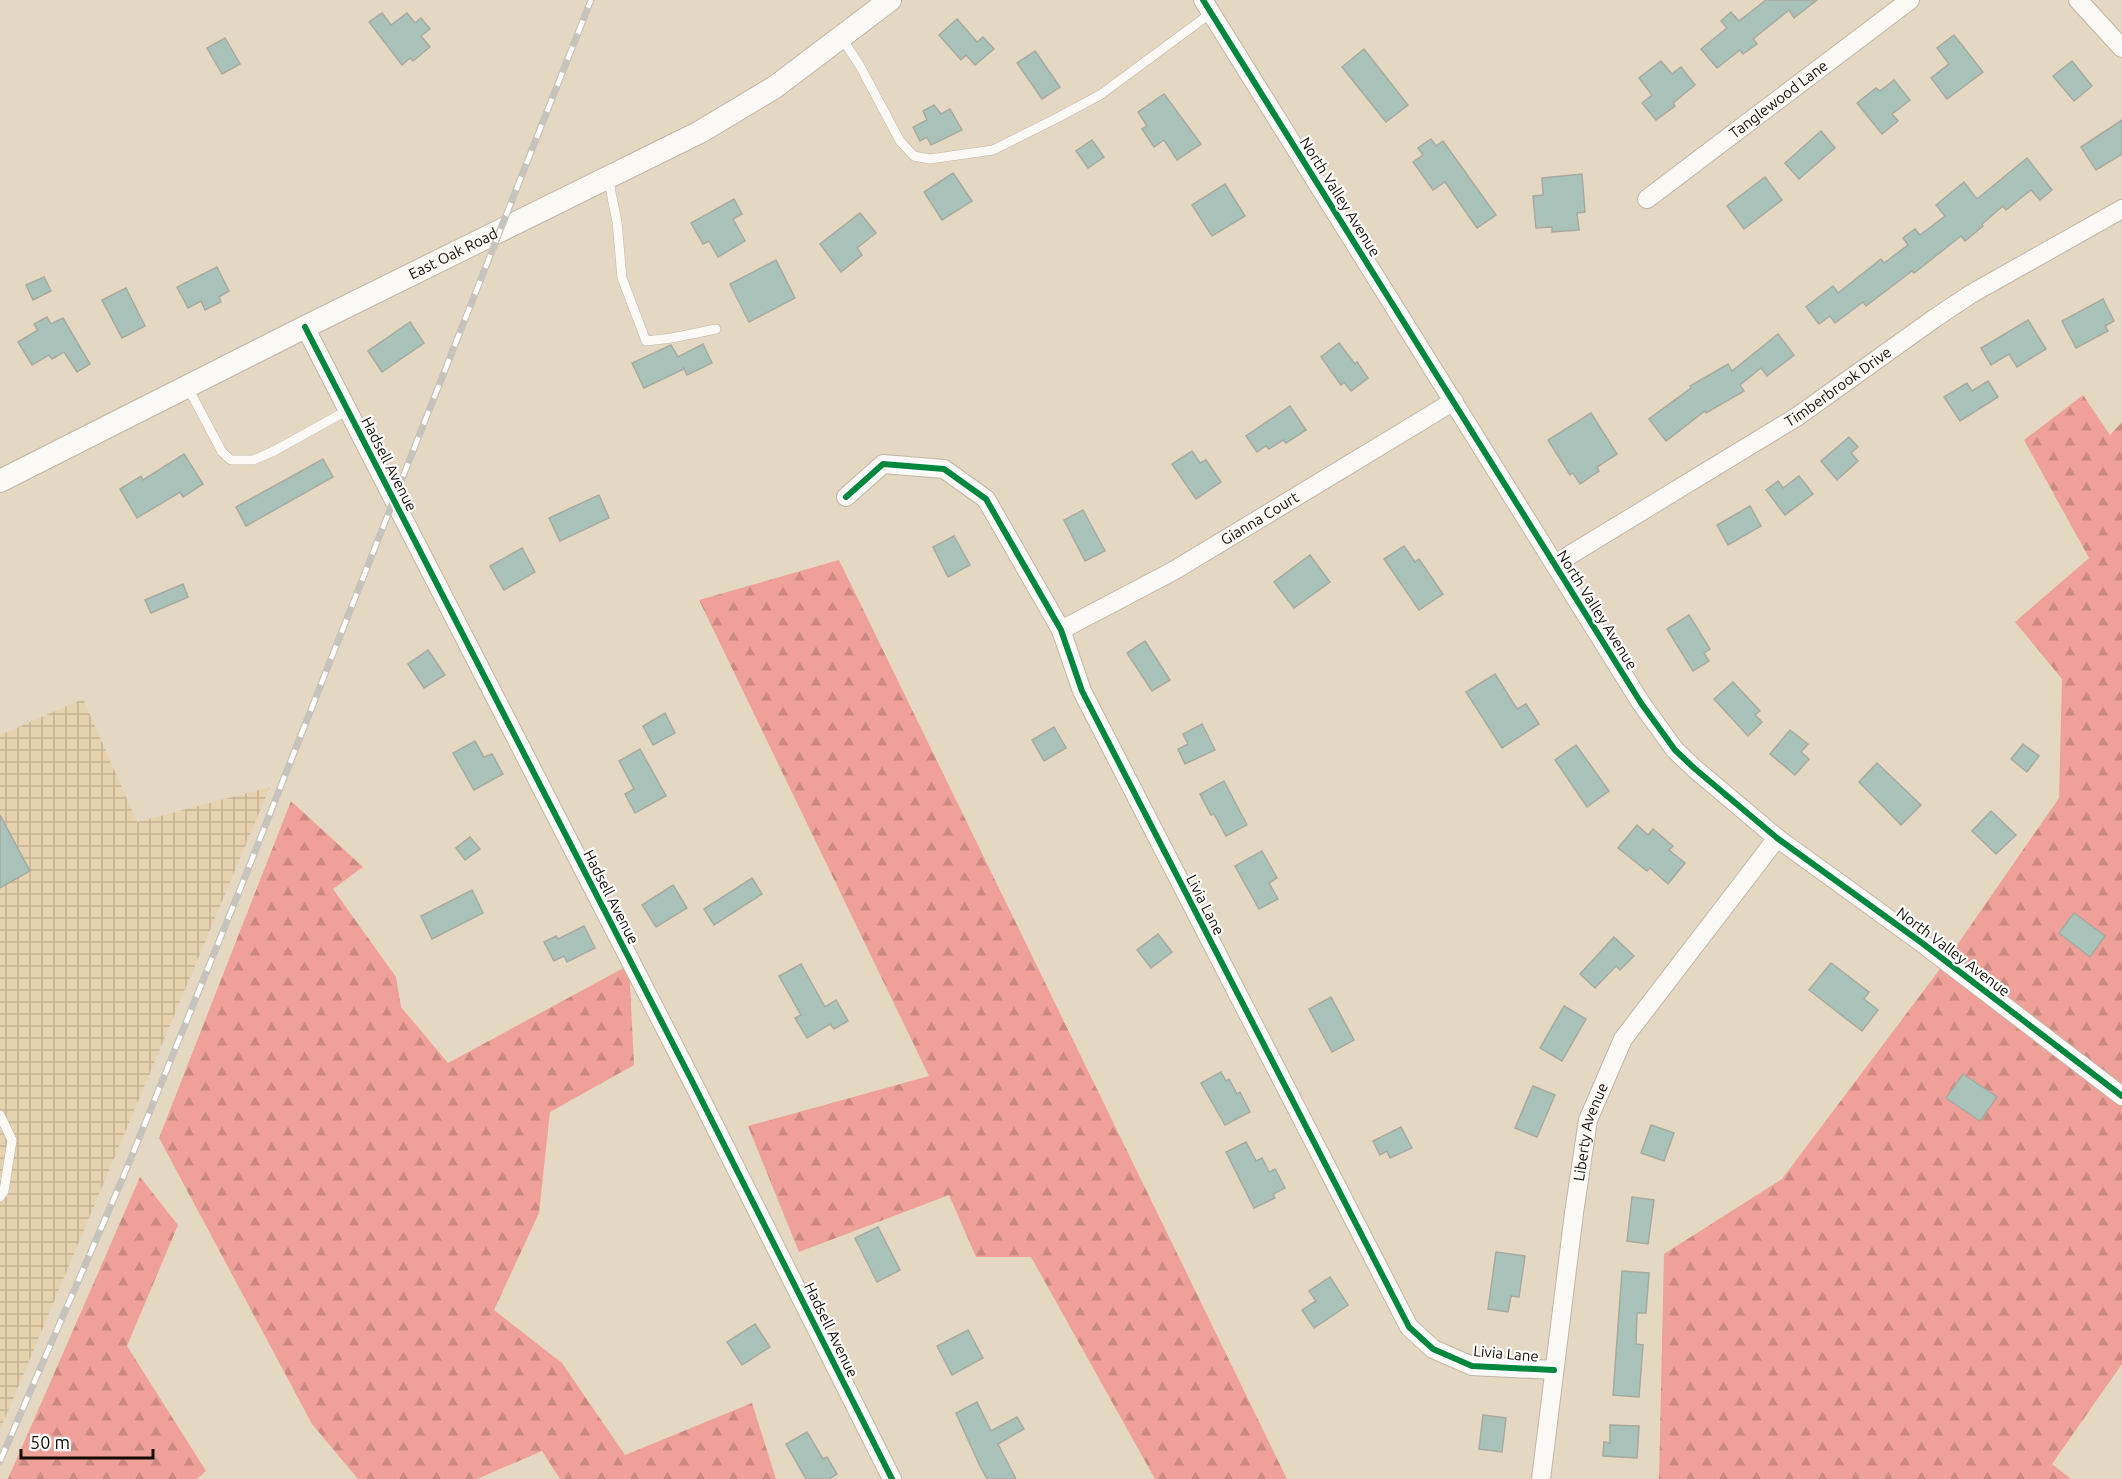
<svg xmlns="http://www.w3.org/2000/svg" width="2122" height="1479" viewBox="0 0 2122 1479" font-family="Ubuntu,sans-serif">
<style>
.industrial{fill:url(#industrial-grid)}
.forest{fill:url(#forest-firs)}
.building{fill:#aac3ba;stroke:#a6aaa0;stroke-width:1.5}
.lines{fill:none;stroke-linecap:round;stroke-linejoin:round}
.service-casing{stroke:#c0b5a6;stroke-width:10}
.minor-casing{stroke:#c0b5a6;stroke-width:20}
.tertiary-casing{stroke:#c0b5a6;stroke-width:24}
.service{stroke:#fbf9f6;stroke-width:9}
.minor{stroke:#fbf9f6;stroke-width:18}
.tertiary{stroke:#fbf9f6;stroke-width:22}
.rail-casing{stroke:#c6c3bd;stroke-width:7}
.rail{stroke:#fff;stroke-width:4.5;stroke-dasharray:14;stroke-linecap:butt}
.cycleway-casing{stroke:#fff;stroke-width:10}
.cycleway{stroke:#00873e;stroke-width:6}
.labels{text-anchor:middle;stroke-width:4.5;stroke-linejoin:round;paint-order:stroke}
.street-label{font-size:15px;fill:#130b01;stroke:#fff}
</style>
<defs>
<pattern id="industrial-grid" width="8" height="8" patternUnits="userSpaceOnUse" patternTransform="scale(1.5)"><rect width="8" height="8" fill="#e7d2af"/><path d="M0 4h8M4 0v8" fill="none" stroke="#c5b395"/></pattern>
<pattern id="forest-firs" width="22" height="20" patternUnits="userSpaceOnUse" patternTransform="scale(1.5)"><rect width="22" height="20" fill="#efa199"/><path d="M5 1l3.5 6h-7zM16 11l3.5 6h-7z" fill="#cc8982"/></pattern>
</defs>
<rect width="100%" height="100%" fill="#e5d8c2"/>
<path class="industrial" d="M83 699 137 822 270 787 0 1430V735Z"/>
<g class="forest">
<path d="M2083 395 2110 435 2122 422V1364L2052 1464 2071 1479H1659L1664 1254 1782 1179 1946 961 2059 798 2062 679 2015 622 2089 558 2024 440Z"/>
<path d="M839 560 1287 1479H1155L1031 1257H976L949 1195 799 1252 748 1126 929 1076 699 600Z"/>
<path d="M291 801 363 867 333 889 396 977 401 1007 448 1063 629 965 634 1065 550 1112 539 1213 494 1310 562 1363 625 1455 752 1403 776 1479H560L542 1451 477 1479H358L312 1424 159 1138Z"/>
<path d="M140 1177 178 1225 127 1346 206 1471 197 1479H8Z"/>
</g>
<g class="building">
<path d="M1766 0H1817L1794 18 1789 10 1753 39 1757 44 1743 54 1740 50 1717 68 1701 49 1727 28 1721 21 1731 12 1739 21Z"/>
<path d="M382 13 391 25 407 13 415 23 421 18 430 29 421 36 430 47 413 61 410 58 402 65 369 22Z"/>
<path d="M957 19 977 42 983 37 994 49 975 65 966 55 961 60 939 35Z"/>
<path d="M1954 35 1983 72 1947 99 1931 78 1949 64 1937 48Z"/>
<path d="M225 38 240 64 222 74 207 48Z"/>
<path d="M1364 49 1408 105 1386 122 1342 67Z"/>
<path d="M1035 51 1060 87 1042 99 1017 63Z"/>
<path d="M1661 61 1672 74 1681 67 1695 85 1673 103 1675 106 1656 120 1642 103 1652 95 1639 78Z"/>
<path d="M2072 61 2092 86 2074 101 2053 76Z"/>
<path d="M1894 80 1910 100 1892 114 1898 121 1882 134 1857 103 1876 88 1880 91Z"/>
<path d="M1164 94 1201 144 1177 160 1164 140 1154 147 1142 129 1147 126 1138 112Z"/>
<path d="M934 105 941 114 950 109 962 130 931 145 927 137 920 141 913 127 927 120 923 111Z"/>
<path d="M2122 120V154L2096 170 2081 147Z"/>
<path d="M1821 131 1835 148 1799 179 1785 163Z"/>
<path d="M1431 139 1436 146 1443 141 1496 215 1477 228 1445 182 1433 190 1413 162 1423 155 1418 148Z"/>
<path d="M1092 140 1104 157 1088 168 1076 151Z"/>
<path d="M2027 158 2052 190 2040 200 2031 190 2006 210 2003 206 1982 224 1983 226 1965 241 1961 236 1914 273 1912 271 1866 306 1863 302 1835 323 1830 316 1819 324 1806 307 1833 286 1838 293 1881 259 1884 263 1908 245 1903 238 1915 229 1920 235 1945 216 1936 205 1964 182 1977 199Z"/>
<path d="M953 173 972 201 942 220 924 192Z"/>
<path d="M1582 174 1585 212 1577 213 1579 230 1552 232V227L1536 228 1533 196 1543 195 1542 178Z"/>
<path d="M1765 177 1782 200 1744 229 1727 206Z"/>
<path d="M1225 184 1245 216 1212 236 1192 205Z"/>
<path d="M734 199 742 214 733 219 745 241 718 257 709 241 703 244 691 223Z"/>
<path d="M860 213 876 233 857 248 862 255 841 272 820 244Z"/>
<path d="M776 260 795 298 749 322 730 284Z"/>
<path d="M217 267 229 291 219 297 221 302 205 310 201 301 188 308 177 287Z"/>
<path d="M44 277 51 291 33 300 26 285Z"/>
<path d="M126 288 145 326 122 338 102 300Z"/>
<path d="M2103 299 2114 321 2105 326 2108 331 2076 348 2062 321Z"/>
<path d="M47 317 51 324 63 318 90 364 77 372 64 352 52 359 49 355 32 365 18 342 38 330 34 324Z"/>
<path d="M2028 320 2046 349 2017 367 2009 354 1991 365 1981 348Z"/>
<path d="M410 322 424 343 382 372 368 351Z"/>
<path d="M1778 334 1794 355 1767 376 1761 368 1740 385 1744 391 1706 413 1705 411 1666 441 1649 419 1691 388 1690 386 1728 364 1732 371Z"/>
<path d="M1339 343 1355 364 1357 362 1368 378 1351 391 1344 382 1341 385 1321 357Z"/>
<path d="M703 344 712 363 687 375 683 367 684 369 644 388 632 363 671 345 678 357Z"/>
<path d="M1988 381 1998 397 1960 421 1944 397 1967 383 1972 391Z"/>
<path d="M1290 406 1306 430 1286 443 1283 440 1269 449 1266 446 1257 452 1246 436Z"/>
<path d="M1591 413 1617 454 1597 467 1599 471 1580 484 1573 473 1570 475 1548 440Z"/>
<path d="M1849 437 1858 447 1851 453 1858 461 1837 480 1821 461Z"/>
<path d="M1192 451 1200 463 1206 460 1221 482 1196 499 1172 464Z"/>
<path d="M184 454 203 484 183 497 180 492 137 518 120 489 141 476 143 480Z"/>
<path d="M323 459 333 477 246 526 236 507Z"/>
<path d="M1799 476 1813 494 1785 515 1766 490 1778 481 1783 488Z"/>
<path d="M599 495 609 518 560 541 549 518Z"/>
<path d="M1750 506 1761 526 1728 545 1717 525Z"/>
<path d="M1083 510 1105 551 1085 561 1064 520Z"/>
<path d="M954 536 970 565 948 577 933 547Z"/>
<path d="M1404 546 1415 562 1419 559 1443 594 1419 610 1384 559Z"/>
<path d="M522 548 535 572 504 590 490 566Z"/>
<path d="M1310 555 1330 582 1294 608 1274 582Z"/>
<path d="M183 584 188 597 151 613 145 600Z"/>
<path d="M1689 615 1710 649 1704 653 1709 661 1693 671 1667 629Z"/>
<path d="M1145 641 1170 680 1152 691 1127 653Z"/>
<path d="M428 650 445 675 424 688 408 664Z"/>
<path d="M1495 674 1517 709 1526 704 1539 724 1502 748 1466 692Z"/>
<path d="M1733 682 1760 711 1755 715 1762 722 1748 736 1714 699Z"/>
<path d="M665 713 675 733 653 745 643 726Z"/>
<path d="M1202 724 1215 750 1185 764 1178 749 1188 744 1183 734Z"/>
<path d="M1054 727 1066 748 1044 761 1032 740Z"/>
<path d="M1790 730 1808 744 1801 752 1809 759 1795 775 1770 754Z"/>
<path d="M475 741 484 757 492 754 503 774 474 790 453 753Z"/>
<path d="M2023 744 2039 756 2027 772 2011 759Z"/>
<path d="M1576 745 1609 791 1587 807 1555 760Z"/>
<path d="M640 749 666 796 635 813 625 794 634 789 619 761Z"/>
<path d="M1877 763 1921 805 1901 825 1859 782Z"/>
<path d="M1224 781 1247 825 1226 836 1214 814 1211 815 1200 794Z"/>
<path d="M1991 811 2016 835 1996 854 1972 831Z"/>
<path d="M0 815 30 871 0 888Z"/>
<path d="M1637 825 1648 835 1653 829 1673 846 1669 850 1685 863 1668 884 1650 868 1647 871 1618 848Z"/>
<path d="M470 837 480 849 465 860 456 848Z"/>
<path d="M1262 851 1277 878 1269 883 1278 899 1259 909 1235 866Z"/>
<path d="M752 878 762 894 714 925 704 909Z"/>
<path d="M673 885 687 908 656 927 642 905Z"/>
<path d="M472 890 483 913 432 939 421 916Z"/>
<path d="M2074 913 2105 936 2090 957 2059 933Z"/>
<path d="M584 926 595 948 567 962 564 956 554 961 544 942 556 936 558 939Z"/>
<path d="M1158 934 1172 952 1151 968 1137 950Z"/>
<path d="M1614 937 1634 956 1620 970 1616 966 1595 988 1580 974Z"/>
<path d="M1831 963 1869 992 1864 999 1878 1010 1862 1031 1809 990Z"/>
<path d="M801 964 825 1007 836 1000 848 1021 834 1029 830 1024 807 1038 795 1018 801 1015 779 976Z"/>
<path d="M1331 997 1354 1040 1332 1052 1309 1009Z"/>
<path d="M1564 1006 1586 1019 1562 1061 1540 1048Z"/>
<path d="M1221 1072 1226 1081 1229 1079 1237 1094 1240 1092 1250 1112 1225 1125 1201 1083Z"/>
<path d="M1963 1074 1997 1097 1980 1121 1946 1098Z"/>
<path d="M1533 1086 1555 1095 1537 1137 1515 1128Z"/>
<path d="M1651 1125 1674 1133 1664 1161 1641 1153Z"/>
<path d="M1401 1127 1412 1148 1390 1158 1387 1151 1380 1155 1373 1141Z"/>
<path d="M1246 1142 1256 1161 1262 1158 1269 1172 1275 1169 1285 1188 1273 1194 1275 1198 1254 1208 1226 1152Z"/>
<path d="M1632 1197 1654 1200 1648 1244 1627 1241Z"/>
<path d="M878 1227 900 1270 877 1282 855 1238Z"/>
<path d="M1496 1252 1525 1256 1519 1297 1511 1296 1508 1312 1488 1309Z"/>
<path d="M1622 1271 1649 1273 1646 1313H1637L1636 1344 1643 1345 1639 1397 1613 1395Z"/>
<path d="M1330 1277 1348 1305 1314 1328 1302 1310 1316 1301 1309 1291Z"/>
<path d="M755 1324 770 1347 742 1365 727 1342Z"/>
<path d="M968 1330 983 1358 952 1375 937 1346Z"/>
<path d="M977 1402 991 1431 1017 1417 1024 1429 998 1444 1016 1479H987L979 1464 956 1413Z"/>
<path d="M1483 1415 1506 1418 1502 1452 1479 1449Z"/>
<path d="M1610 1425 1639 1426 1637 1458 1603 1456 1604 1442 1610 1443Z"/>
<path d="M807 1432 823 1459 827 1457 837 1474 829 1479H806L786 1444Z"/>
</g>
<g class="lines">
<g class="service-casing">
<g id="service">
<path d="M841 37 860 66 900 141 914 156 930 159 993 150 1057 118 1100 95 1211 13"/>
<path d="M608 177 617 222 622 278 646 341 672 338 716 329"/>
<path d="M187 386 222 452 231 460H253L274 451 348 410"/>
<path d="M0 1115 12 1140 4 1191 0 1197"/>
</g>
</g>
<g class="minor-casing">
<g id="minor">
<path d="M1203 0 1641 703 1675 750 1694 768 1777 838 1922 943 2122 1096"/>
<path d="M2078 0 2122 48"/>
<path id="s1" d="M1647 199 1910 0"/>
<path d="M305 327 692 1081 892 1479"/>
<path d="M846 497 883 464 944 469 986 499 1061 630 1082 691 1409 1327 1433 1349 1472 1366 1554 1370"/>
<path id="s2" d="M1555 564 1798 416 1935 318 1971 294 2122 209"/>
<path id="s3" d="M1061 630 1175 570 1454 401"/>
<path id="s4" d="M1541 1479 1574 1213 1588 1120 1623 1039 1777 838"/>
</g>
</g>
<g class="tertiary-casing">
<g id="tertiary">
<path id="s5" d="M0 481 305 327 700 132 775 87 890 0"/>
</g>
</g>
<use href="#service" class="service"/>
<use href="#minor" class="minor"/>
<use href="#tertiary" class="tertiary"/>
<g class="rail-casing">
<path id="rail" d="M0 1461 122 1180 243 882 591 0"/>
</g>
<use href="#rail" class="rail"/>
<g class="cycleway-casing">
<g id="cycleway">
<path d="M1203 0 1641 703 1675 750 1694 768 1777 838 1922 943 2122 1096"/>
<path d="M305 327 692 1081 892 1479"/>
<path d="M846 497 883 464 944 469 986 499 1061 630 1082 691 1409 1327 1433 1349 1472 1366 1554 1370"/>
</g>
</g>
<use href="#cycleway" class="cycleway"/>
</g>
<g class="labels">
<g class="street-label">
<text dy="5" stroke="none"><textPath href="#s1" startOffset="165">Tanglewood Lane</textPath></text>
<text transform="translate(1340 197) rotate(58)" y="5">North Valley Avenue</text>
<text dy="5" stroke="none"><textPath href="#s5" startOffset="507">East Oak Road</textPath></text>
<text dy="5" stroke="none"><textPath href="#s2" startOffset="334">Timberbrook Drive</textPath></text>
<text transform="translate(389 464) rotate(63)" y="5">Hadsell Avenue</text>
<text dy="5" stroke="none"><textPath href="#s3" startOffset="228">Gianna Court</textPath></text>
<text transform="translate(1597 610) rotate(58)" y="5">North Valley Avenue</text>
<text transform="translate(611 897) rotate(63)" y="5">Hadsell Avenue</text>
<text transform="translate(1205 905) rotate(63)" y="5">Livia Lane</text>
<text transform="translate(1953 952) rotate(37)" y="5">North Valley Avenue</text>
<text dy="5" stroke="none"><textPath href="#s4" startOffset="351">Liberty Avenue</textPath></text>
<text transform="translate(831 1330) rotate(64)" y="5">Hadsell Avenue</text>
<text transform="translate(1506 1354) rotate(5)" y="5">Livia Lane</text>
</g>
</g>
<path d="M21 1449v9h132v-9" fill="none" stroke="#130b01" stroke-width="3"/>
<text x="30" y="1449" font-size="18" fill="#130b01" stroke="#ffffff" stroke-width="4.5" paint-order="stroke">50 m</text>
</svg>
